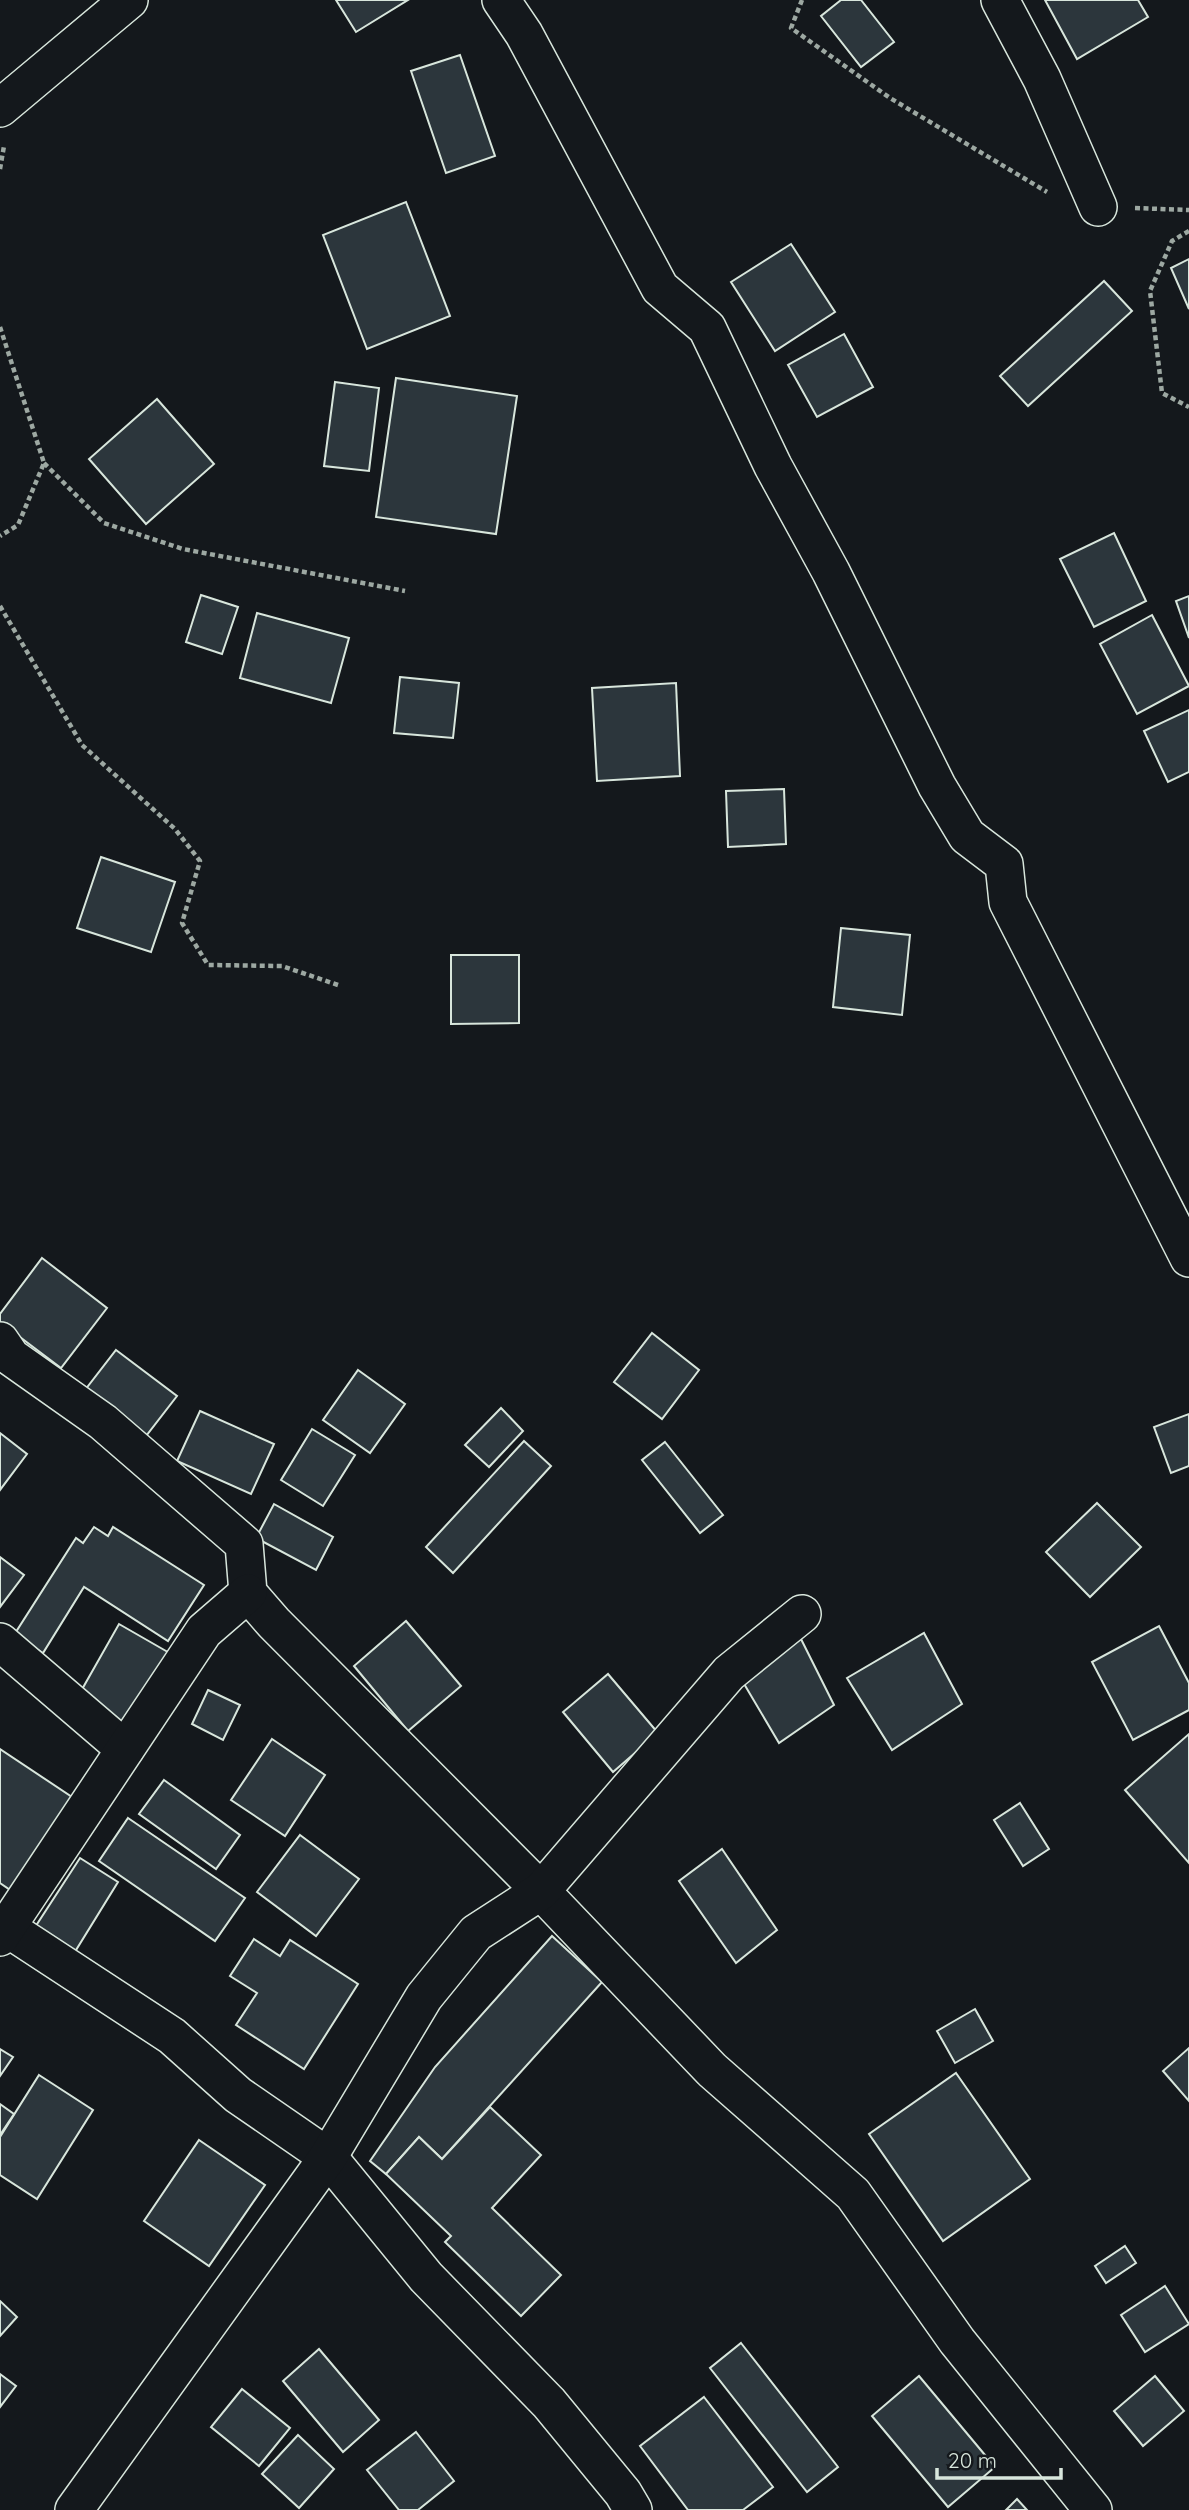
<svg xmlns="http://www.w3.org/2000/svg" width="1189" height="2510" viewBox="0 0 1189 2510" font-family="Quicksand,sans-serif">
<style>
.building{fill:#2c363c;stroke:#d8e6dc;stroke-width:2}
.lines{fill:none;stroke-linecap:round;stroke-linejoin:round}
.street-casing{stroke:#d8e6dc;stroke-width:40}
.path{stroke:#9da8a2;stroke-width:4.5;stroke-dasharray:5 3.5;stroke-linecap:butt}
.street{stroke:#14181c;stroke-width:37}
</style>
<rect width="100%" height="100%" fill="#14181c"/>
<g class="building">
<path d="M336 0H408L356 32Z"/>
<path d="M841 0H861L894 42 861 67 821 16Z"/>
<path d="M1045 0H1138L1148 17 1077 59Z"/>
<path d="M460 55 495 156 446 173 411 71Z"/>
<path d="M406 202 450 316 367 349 323 235Z"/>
<path d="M791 244 835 312 775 351 731 282Z"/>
<path d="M1189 259V309L1171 268Z"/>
<path d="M1104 281 1132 311 1028 406 1000 376Z"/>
<path d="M844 334 873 387 817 417 788 365Z"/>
<path d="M396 378 517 396 496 534 376 517Z"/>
<path d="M335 382 379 388 369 471 324 466Z"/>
<path d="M157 399 214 464 146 524 89 459Z"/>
<path d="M1114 533 1146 601 1094 627 1060 559Z"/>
<path d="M201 595 238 607 222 654 186 642Z"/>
<path d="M1189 596V638L1176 601Z"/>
<path d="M257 613 349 638 331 703 240 678Z"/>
<path d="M1152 615 1189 686 1137 714 1100 644Z"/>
<path d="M400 677 459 683 453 738 394 733Z"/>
<path d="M676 683 680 776 597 781 592 688Z"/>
<path d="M1189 710V772L1168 782 1144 731Z"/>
<path d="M784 789 786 844 728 847 726 791Z"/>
<path d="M101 857 175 882 151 952 77 928Z"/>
<path d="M841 928 910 935 902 1015 833 1007Z"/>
<path d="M451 955H519V1023L451 1024Z"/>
<path d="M42 1258 107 1308 61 1368 0 1322V1314Z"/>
<path d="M652 1333 699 1370 662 1419 614 1382Z"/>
<path d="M116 1350 177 1396 146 1436 85 1390Z"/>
<path d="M358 1370 405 1404 370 1453 323 1420Z"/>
<path d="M501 1408 523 1431 489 1467 465 1445Z"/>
<path d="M200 1411 274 1444 251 1494 177 1461Z"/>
<path d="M1189 1414V1466L1171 1473 1154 1427Z"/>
<path d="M312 1429 355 1455 323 1506 281 1480Z"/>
<path d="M0 1433 27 1454 0 1490Z"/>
<path d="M524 1441 551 1466 453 1573 426 1547Z"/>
<path d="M665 1442 723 1515 700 1533 642 1460Z"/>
<path d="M1097 1503 1141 1547 1090 1597 1046 1552Z"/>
<path d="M274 1504 333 1537 316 1570 256 1538Z"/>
<path d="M94 1527 108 1536 113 1527 204 1585 168 1641 84 1587 43 1653 14 1635 76 1538 83 1543Z"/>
<path d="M0 1557 24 1575 0 1607Z"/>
<path d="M406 1621 461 1686 408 1731 354 1666Z"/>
<path d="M119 1624 173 1655 130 1731 76 1700Z"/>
<path d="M1159 1626 1189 1683V1710L1133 1740 1092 1662Z"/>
<path d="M924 1633 962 1704 892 1750 847 1678Z"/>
<path d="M801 1639 834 1705 779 1743 740 1677Z"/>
<path d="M608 1674 658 1733 613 1772 563 1712Z"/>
<path d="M208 1690 240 1705 223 1740 192 1724Z"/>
<path d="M1189 1734V1863L1125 1790Z"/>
<path d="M272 1739 325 1775 285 1836 231 1800Z"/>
<path d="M0 1749 81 1803 19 1896 0 1883Z"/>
<path d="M164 1780 240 1835 216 1869 139 1814Z"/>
<path d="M1020 1803 1049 1849 1023 1866 994 1820Z"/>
<path d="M128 1818 245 1898 215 1941 99 1861Z"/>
<path d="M300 1835 359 1879 316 1936 257 1892Z"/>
<path d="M722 1849 777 1930 736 1963 679 1881Z"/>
<path d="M80 1858 118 1882 68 1963 28 1938Z"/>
<path d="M552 1936 602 1982 442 2159 419 2137 386 2174 370 2161 435 2067Z"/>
<path d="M254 1939 280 1956 290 1940 358 1984 304 2069 236 2025 257 1993 230 1976Z"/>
<path d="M975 2009 993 2041 955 2063 937 2031Z"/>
<path d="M1189 2048V2101L1163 2071Z"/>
<path d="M0 2049 13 2057 0 2076Z"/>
<path d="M956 2073 1030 2179 943 2241 869 2134Z"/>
<path d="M39 2075 93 2110 37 2199 0 2175V2137Z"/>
<path d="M0 2104 14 2114 0 2135Z"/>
<path d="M490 2107 541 2155 492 2208 561 2275 521 2316 445 2242 451 2236 386 2174 419 2137 442 2159Z"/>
<path d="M199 2140 265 2185 209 2266 144 2221Z"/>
<path d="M1125 2246 1136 2263 1106 2283 1095 2266Z"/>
<path d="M1165 2286 1189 2324 1145 2352 1121 2315Z"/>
<path d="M0 2301 17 2317 0 2336Z"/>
<path d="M741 2343 838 2467 807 2492 710 2368Z"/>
<path d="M319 2349 379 2420 343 2452 283 2381Z"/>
<path d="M0 2374 16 2386 0 2407Z"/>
<path d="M919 2376 995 2467 948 2507 872 2416Z"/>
<path d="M1155 2376 1184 2411 1143 2446 1114 2411Z"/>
<path d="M242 2389 290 2428 259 2466 211 2427Z"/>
<path d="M704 2397 773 2487 743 2510H688L640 2446Z"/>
<path d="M416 2432 454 2481 418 2510H399L367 2470Z"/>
<path d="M298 2435 334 2469 299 2508 262 2474Z"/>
<path d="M1017 2499 1027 2510H1006Z"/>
</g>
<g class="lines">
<g class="street-casing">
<g id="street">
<path d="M501 0 524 34 660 288 707 328 773 466 831 572 937 786 967 836 1004 864 1008 902 1189 1258"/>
<path d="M1000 0 1042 79 1098 207"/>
<path d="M0 108 129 0"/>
<path d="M0 1341 11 1357 103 1422 244 1544 248 1593 274 1623 541 1891 712 2070 853 2194 957 2341 1093 2510"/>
<path d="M0 1642 125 1749"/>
<path d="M7 1928 172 2036 238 2095 328 2157 426 2277 549 2403 623 2493 633 2510"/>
<path d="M0 1937 204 1631 248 1593"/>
<path d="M74 2510 328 2157 424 1997 476 1933 541 1891 729 1673 802 1614"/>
</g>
</g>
<g class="path">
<path d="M802 0 791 28 890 98 1047 192"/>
<path d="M0 169 4 146"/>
<path d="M1135 208 1189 210"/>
<path d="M1189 231 1172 241 1150 291 1162 393 1189 407"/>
<path d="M0 327 44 463 18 525 0 536"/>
<path d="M44 463 104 523 183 549 405 591"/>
<path d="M0 606 82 745 175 829 200 861 182 923 208 965 282 966 338 985"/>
</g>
<use href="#street" class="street"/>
</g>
<path d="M937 2468v10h124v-10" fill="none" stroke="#d8e6dc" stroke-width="3.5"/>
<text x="948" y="2468" font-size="21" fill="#d8e6dc" stroke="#14181c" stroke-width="5" paint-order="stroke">20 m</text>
</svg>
